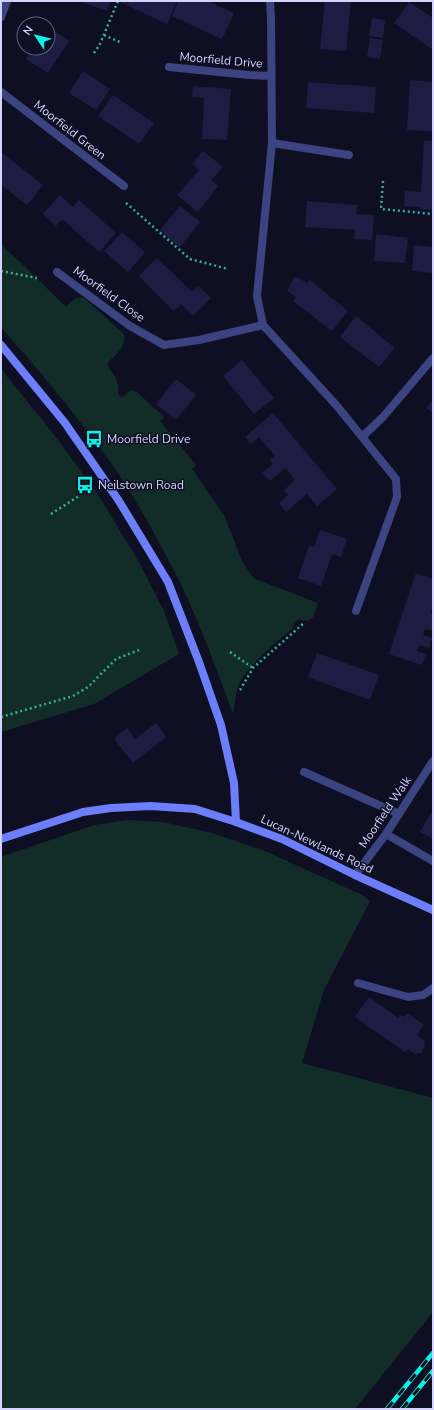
<svg xmlns="http://www.w3.org/2000/svg" width="434" height="1410" viewBox="0 0 434 1410" font-family="'Nunito Sans',sans-serif">
<style>
.green{fill:#122d28}
.building{fill:#1e1c43}
.lines{fill:none;stroke-linecap:round;stroke-linejoin:round}
.path{stroke:#33b197;stroke-width:2.5;stroke-dasharray:2 3;stroke-linecap:butt}
.lane{stroke:#3b4380;stroke-width:8}
.street{stroke:#3b4380;stroke-width:8}
.secondary{stroke:#6d7efa;stroke-width:8}
.rail-casing{stroke:#08f4e9;stroke-width:4.5}
.rail{stroke:#0f0f23;stroke-width:3;stroke-dasharray:9;stroke-linecap:butt}
.labels{text-anchor:middle;stroke-width:3;stroke-linejoin:round;paint-order:stroke}
.street-label{font-size:12px;fill:#d2d4fe;stroke:#0f0f23}
.poi-label{font-size:12px;fill:#d2d4fe;stroke:#0f0f23;text-anchor:start}
</style>
<rect width="100%" height="100%" fill="#0f0f23"/>
<g class="green">
<path d="M1 245 21 263 66 307C72 302 75 296 84 298L123 333C129 346 114 355 107 364 113 374 120 381 118 394L122 398 131 390 137 392 164 417 160 421 196 465 192 469 224 515 242 561 253 578 318 603 313 617 307 621 298 620 293 625V628C277 642 242 669 237 690 235 697 235 706 233 714 214 663 196 611 170 563 149 523 127 483 99 447 68 405 35 366 1 327Z"/>
<path d="M1 369 55 436 97 493 140 564 164 611 179 654 94 704 1 732Z"/>
<path d="M127 820 163 822 212 833 265 851 362 895 370 901 324 990 302 1063 433 1098V1312L355 1409H1V857L94 825Z"/>
</g>
<g class="building">
<path d="M79 1H111L107 11Z"/>
<path d="M123 1H177L167 24 122 3Z"/>
<path d="M178 1H208L234 13 222 39 172 16Z"/>
<path d="M325 1H351L346 51 320 49Z"/>
<path d="M409 2 433 18V50L394 23Z"/>
<path d="M372 18 385 20 383 38 369 36Z"/>
<path d="M48 27 69 41 48 73 26 59 33 48H48Z"/>
<path d="M370 38 383 40 380 59 367 57Z"/>
<path d="M83 71 110 89 96 110 69 93Z"/>
<path d="M410 80 433 82V131L407 130Z"/>
<path d="M308 82 376 87 374 113 306 108Z"/>
<path d="M193 86 231 89 227 140 202 139 204 98 192 97Z"/>
<path d="M113 95 154 123 139 144 98 116Z"/>
<path d="M424 141H433V210L420 209V207L404 206 405 191 421 192Z"/>
<path d="M203 151 223 167 211 180 218 186 198 212 177 195 199 170 192 164Z"/>
<path d="M1 152 43 185 27 205 1 185Z"/>
<path d="M60 195 73 207 79 200 116 233 99 252 62 219 56 226 43 214Z"/>
<path d="M307 201 357 205 356 214 374 215 372 240 354 239 355 230 305 227Z"/>
<path d="M180 206 200 222 180 247 159 231Z"/>
<path d="M122 232 145 252 128 272 104 251Z"/>
<path d="M376 234 408 238 405 263 374 261Z"/>
<path d="M414 245 433 247V273L412 271Z"/>
<path d="M157 258 192 292 198 286 211 298 193 316 181 304 174 311 139 276Z"/>
<path d="M295 276 307 283 310 280 348 311 332 331 293 301 296 297 287 291Z"/>
<path d="M356 316 395 348 379 367 340 337Z"/>
<path d="M242 360 274 398 254 414 223 376Z"/>
<path d="M176 379 196 395 176 420 156 404Z"/>
<path d="M433 400V413L426 408Z"/>
<path d="M273 413 337 489 317 506 307 494 286 512 279 503 288 495 284 490 295 480 285 468 270 481 262 473 273 464 270 460 275 456 259 437 251 444 245 437Z"/>
<path d="M320 530 347 539 341 557 332 554 321 586 298 578 309 546 314 547Z"/>
<path d="M416 573 433 579V605L430 613 433 614V631L425 629 423 635 432 638 429 648 419 645 417 651 426 654 422 665 389 654Z"/>
<path d="M317 653 379 675 370 700 308 677Z"/>
<path d="M156 723 166 737 133 763 114 739 127 728 135 739Z"/>
<path d="M433 810V839L420 832Z"/>
<path d="M369 997 398 1018 400 1015 404 1017 407 1013 424 1025 417 1035 424 1040 425 1046 421 1053 415 1054 408 1049 405 1052 355 1017Z"/>
</g>
<g class="lines">
<g class="path">
<path d="M104 35 122 43"/>
<path d="M94 53 100 44 118 1"/>
<path d="M383 181 381 209 433 214"/>
<path d="M126 203 190 259 228 269"/>
<path d="M1 271 37 278"/>
<path d="M51 514 79 496"/>
<path d="M230 652 253 668"/>
<path d="M240 690 253 668 304 623"/>
<path d="M1 717 73 696 88 687 116 659 139 650"/>
</g>
<path class="lane" d="M358 983 408 997 423 995 433 988"/>
<g class="street">
<path d="M270 1 271 18 272 143 257 296 263 325 337 406 396 479 397 497 356 611"/>
<path d="M1 17 7 1"/>
<path d="M169 67 249 75 271 76"/>
<path d="M1 92 124 186"/>
<path d="M272 143 349 155"/>
<path d="M57 272 130 326 164 345 199 340 263 325"/>
<path d="M363 436 383 417 433 358"/>
<path d="M304 772 399 814"/>
<path d="M386 834 433 861"/>
<path d="M355 875 386 834 433 761"/>
</g>
<g class="secondary">
<path d="M1 345 65 423 119 501 168 582 199 662 221 725 234 783 236 822"/>
<path d="M1 839 83 812 111 808 151 806 195 809 236 822 282 839 355 875 433 910"/>
</g>
<g class="rail-casing">
<g id="rail">
<path d="M387 1409 433 1353"/>
<path d="M402 1409 433 1371"/>
</g>
</g>
<use href="#rail" class="rail"/>
</g>
<defs>
<g id="bus-bare" transform="scale(1.38)"><path d="M-5-6H5V4H4V6H2V4H-2V6H-4V4H-5ZM-3.5-4V0h7V-4ZM-3.5 1.2v1.5H-2V1.2ZM2 1.2v1.5H3.5V1.2Z" fill="#08f4e9" stroke="#0f0f23" stroke-width="2.5" paint-order="stroke"/></g>
</defs>
<g fill-rule="evenodd">
<use href="#bus-bare" x="94" y="439"/>
<use href="#bus-bare" x="85" y="485"/>
</g>
<g class="labels">
<g class="street-label">
<text transform="translate(221 60) rotate(5)" y="4">Moorfield Drive</text>
<text transform="translate(70 130) rotate(38)" y="4">Moorfield Green</text>
<text transform="translate(109 294) rotate(36)" y="4">Moorfield Close</text>
<text transform="translate(385 812) rotate(-56)" y="4">Moorfield Walk</text>
<text transform="translate(317 844) rotate(25)" y="4">Lucan-Newlands Road</text>
</g>
<g class="poi-label">
<text x="107" y="443">Moorfield Drive</text>
<text x="98" y="489">Neilstown Road</text>
</g>
</g>
<rect width="434" height="1410" fill="none" stroke="#d2d4fe" stroke-width="4"/>
<g transform="translate(36 36) rotate(305)"><circle r="19" fill="#0f0f23" stroke="#5d5e7b"/>
<path d="M0-3L7 15L0 10L-7 15Z" fill="#08f4e9"/>
<text y="-6" font-size="11" font-weight="bold" text-anchor="middle" fill="#d2d4fe">N</text>
</g>
</svg>
